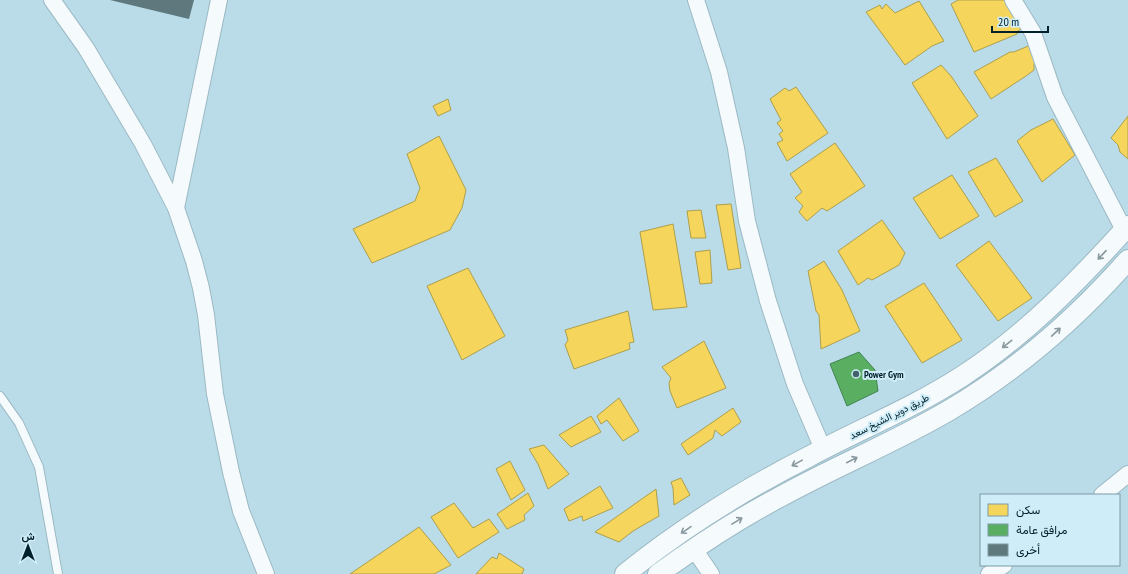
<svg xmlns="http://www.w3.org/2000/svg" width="1128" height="574" viewBox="0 0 1128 574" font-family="'PT Sans Narrow',Vazirmatn,sans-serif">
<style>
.homes{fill:#f6d55c;stroke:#ac9f4d}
.public{fill:#5aae61;stroke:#3f8451}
.building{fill:#5e787e}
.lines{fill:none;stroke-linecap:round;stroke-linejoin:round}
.service-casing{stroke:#9bb9c4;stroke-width:10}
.minor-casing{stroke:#9bb9c4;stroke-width:18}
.tertiary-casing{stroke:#9bb9c4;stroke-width:22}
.service{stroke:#f5fafc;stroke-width:8}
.minor{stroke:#f5fafc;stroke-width:16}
.tertiary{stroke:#f5fafc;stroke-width:20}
.oneway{stroke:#87989e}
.poi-dot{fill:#41626d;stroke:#cfedf8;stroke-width:1.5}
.labels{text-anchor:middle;stroke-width:4;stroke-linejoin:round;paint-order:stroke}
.poi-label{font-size:10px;font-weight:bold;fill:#00212b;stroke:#cfedf8;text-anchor:start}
.street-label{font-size:10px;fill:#00212b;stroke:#cfedf8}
</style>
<rect width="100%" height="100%" fill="#badce8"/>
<g class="homes">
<path d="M958 0H1011L1024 27 1018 31 1017 34 974 52 951 4Z"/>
<path d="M919 1 944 41 932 46 905 65 866 12 880 5 882 9 886 4 895 13Z"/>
<path d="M1033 44 1038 56 1034 64V70L1026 76 991 99 974 72 1010 52H1014Z"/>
<path d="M941 65 951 76 978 116 947 139 912 83Z"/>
<path d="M796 87 828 133 787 161 777 143 783 140 779 134 783 131 777 123 781 120 770 99 785 88 789 91Z"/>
<path d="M448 99 451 110 438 116 433 106Z"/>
<path d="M1128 116V159L1120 152 1118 145 1111 138Z"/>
<path d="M1053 119 1075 155 1042 182 1017 141 1031 130Z"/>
<path d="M439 136 466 190 462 208 450 230 372 263 353 229 415 201 420 188 407 154Z"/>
<path d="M835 143 865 186 827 211 822 208 807 221 799 212 803 206 795 198 802 192 790 174Z"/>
<path d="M996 158 1023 201 995 217 968 172Z"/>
<path d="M952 175 979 216 940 239 913 198Z"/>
<path d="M731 204 741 268 728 270 716 205Z"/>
<path d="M701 210 706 238H691L687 211Z"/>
<path d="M882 220 905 253 899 265 872 280 868 278 858 285 838 251Z"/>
<path d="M673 224 687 307 653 310 640 232Z"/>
<path d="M989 241 1032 298 998 321 956 265Z"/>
<path d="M710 250 712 283 700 284 695 252Z"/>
<path d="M824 261 842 290 860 331 821 349 819 315 816 311 808 271Z"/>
<path d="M468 268 505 336 462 360 427 286Z"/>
<path d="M924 283 962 340 922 363 885 306Z"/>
<path d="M628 311 634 342 629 343 630 349 574 369 565 345 568 340 565 330Z"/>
<path d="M704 341 726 388 677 408 670 391 669 383 671 378 662 367Z"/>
<path d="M619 398 639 431 623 441 607 420 601 424 597 416Z"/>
<path d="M733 408 741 422 722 436 715 430 713 438 688 455 681 444Z"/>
<path d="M591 416 601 432 571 447 559 435Z"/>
<path d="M544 445 569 474 548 489 538 464 529 449Z"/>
<path d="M510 461 525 490 511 500 496 469Z"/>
<path d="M681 478 690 495 674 505 673 488 671 482Z"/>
<path d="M600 486 613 508 583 521 582 516 569 521 564 509Z"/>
<path d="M656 489 659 516 633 531 619 542 595 532Z"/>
<path d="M528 493 534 506 524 515 525 520 507 529 497 514Z"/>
<path d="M454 503 473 528 489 519 499 532 458 558 431 517Z"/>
<path d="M419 527 451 565 434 574H350Z"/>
<path d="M499 553 524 569 522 574H476L492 557 497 559Z"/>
</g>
<path class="public" d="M859 352 875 370 878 391 847 406 830 364Z"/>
<path class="building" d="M110 0H194L189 19Z"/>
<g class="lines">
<g class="service-casing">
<path id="service" d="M0 396 19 423 39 467 58 574"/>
</g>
<g class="minor-casing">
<g id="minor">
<path d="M52 0 86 48 143 144 176 208 194 261 201 288 206 315 215 394 231 472 241 511 266 574"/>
<path d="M696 0 719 72 736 148 747 221 768 301 795 384 823 449"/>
<path d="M1013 0 1033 33 1055 97 1124 230"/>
<path d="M176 208 219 0"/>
<path d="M1102 495 1128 474"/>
<path d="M694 549 711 574"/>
<path d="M989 574 1004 565"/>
</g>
</g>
<g class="tertiary-casing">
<g id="tertiary">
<path d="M625 574C682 528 745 489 810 456 860 429 913 408 961 377 1025 336 1077 282 1128 226"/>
<path d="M658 574C697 546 736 520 778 498 834 467 893 443 948 411 1016 371 1076 319 1128 260"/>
</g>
</g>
<use href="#service" class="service"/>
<use href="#minor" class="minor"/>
<use href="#tertiary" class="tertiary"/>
</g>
<defs><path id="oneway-shaft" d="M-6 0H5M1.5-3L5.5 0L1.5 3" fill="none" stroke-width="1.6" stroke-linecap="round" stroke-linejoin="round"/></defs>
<g class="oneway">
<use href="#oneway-shaft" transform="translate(1102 255) rotate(133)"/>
<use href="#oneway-shaft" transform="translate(1056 332) rotate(-43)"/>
<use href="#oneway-shaft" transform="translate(1007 344) rotate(142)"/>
<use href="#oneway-shaft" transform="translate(852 460) rotate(-27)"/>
<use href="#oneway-shaft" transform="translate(797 463) rotate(151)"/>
<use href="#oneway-shaft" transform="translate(737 521) rotate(-31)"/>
<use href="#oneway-shaft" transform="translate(686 530) rotate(146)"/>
</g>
<circle class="poi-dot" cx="856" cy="374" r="4"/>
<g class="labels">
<g class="poi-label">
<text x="864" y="378">Power Gym</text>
</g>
<g class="street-label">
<text transform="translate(889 416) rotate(-27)" y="4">طريق دوير الشيخ سعد</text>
</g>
</g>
<rect x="980" y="494" width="140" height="72" fill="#cfedf8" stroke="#7c9ba6"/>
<rect x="988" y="504" width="20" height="12" fill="#f6d55c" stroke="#7c9ba6"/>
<text x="1016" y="514" font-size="12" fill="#00212b">سكن</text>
<rect x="988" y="524" width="20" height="12" fill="#5aae61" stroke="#7c9ba6"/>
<text x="1016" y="534" font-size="12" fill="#00212b">مرافق عامة</text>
<rect x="988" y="544" width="20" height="12" fill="#5e787e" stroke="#7c9ba6"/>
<text x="1016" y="554" font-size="12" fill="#00212b">أخرى</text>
<g transform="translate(28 546)" stroke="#cfedf8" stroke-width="3" paint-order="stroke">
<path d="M0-3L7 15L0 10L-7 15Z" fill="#00212b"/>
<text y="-6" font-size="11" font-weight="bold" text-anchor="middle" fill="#00212b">ش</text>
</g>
<path d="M992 26v6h56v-6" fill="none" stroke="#00212b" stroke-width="2"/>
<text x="998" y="26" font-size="12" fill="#00212b" stroke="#cfedf8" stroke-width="3" paint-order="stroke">20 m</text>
</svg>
